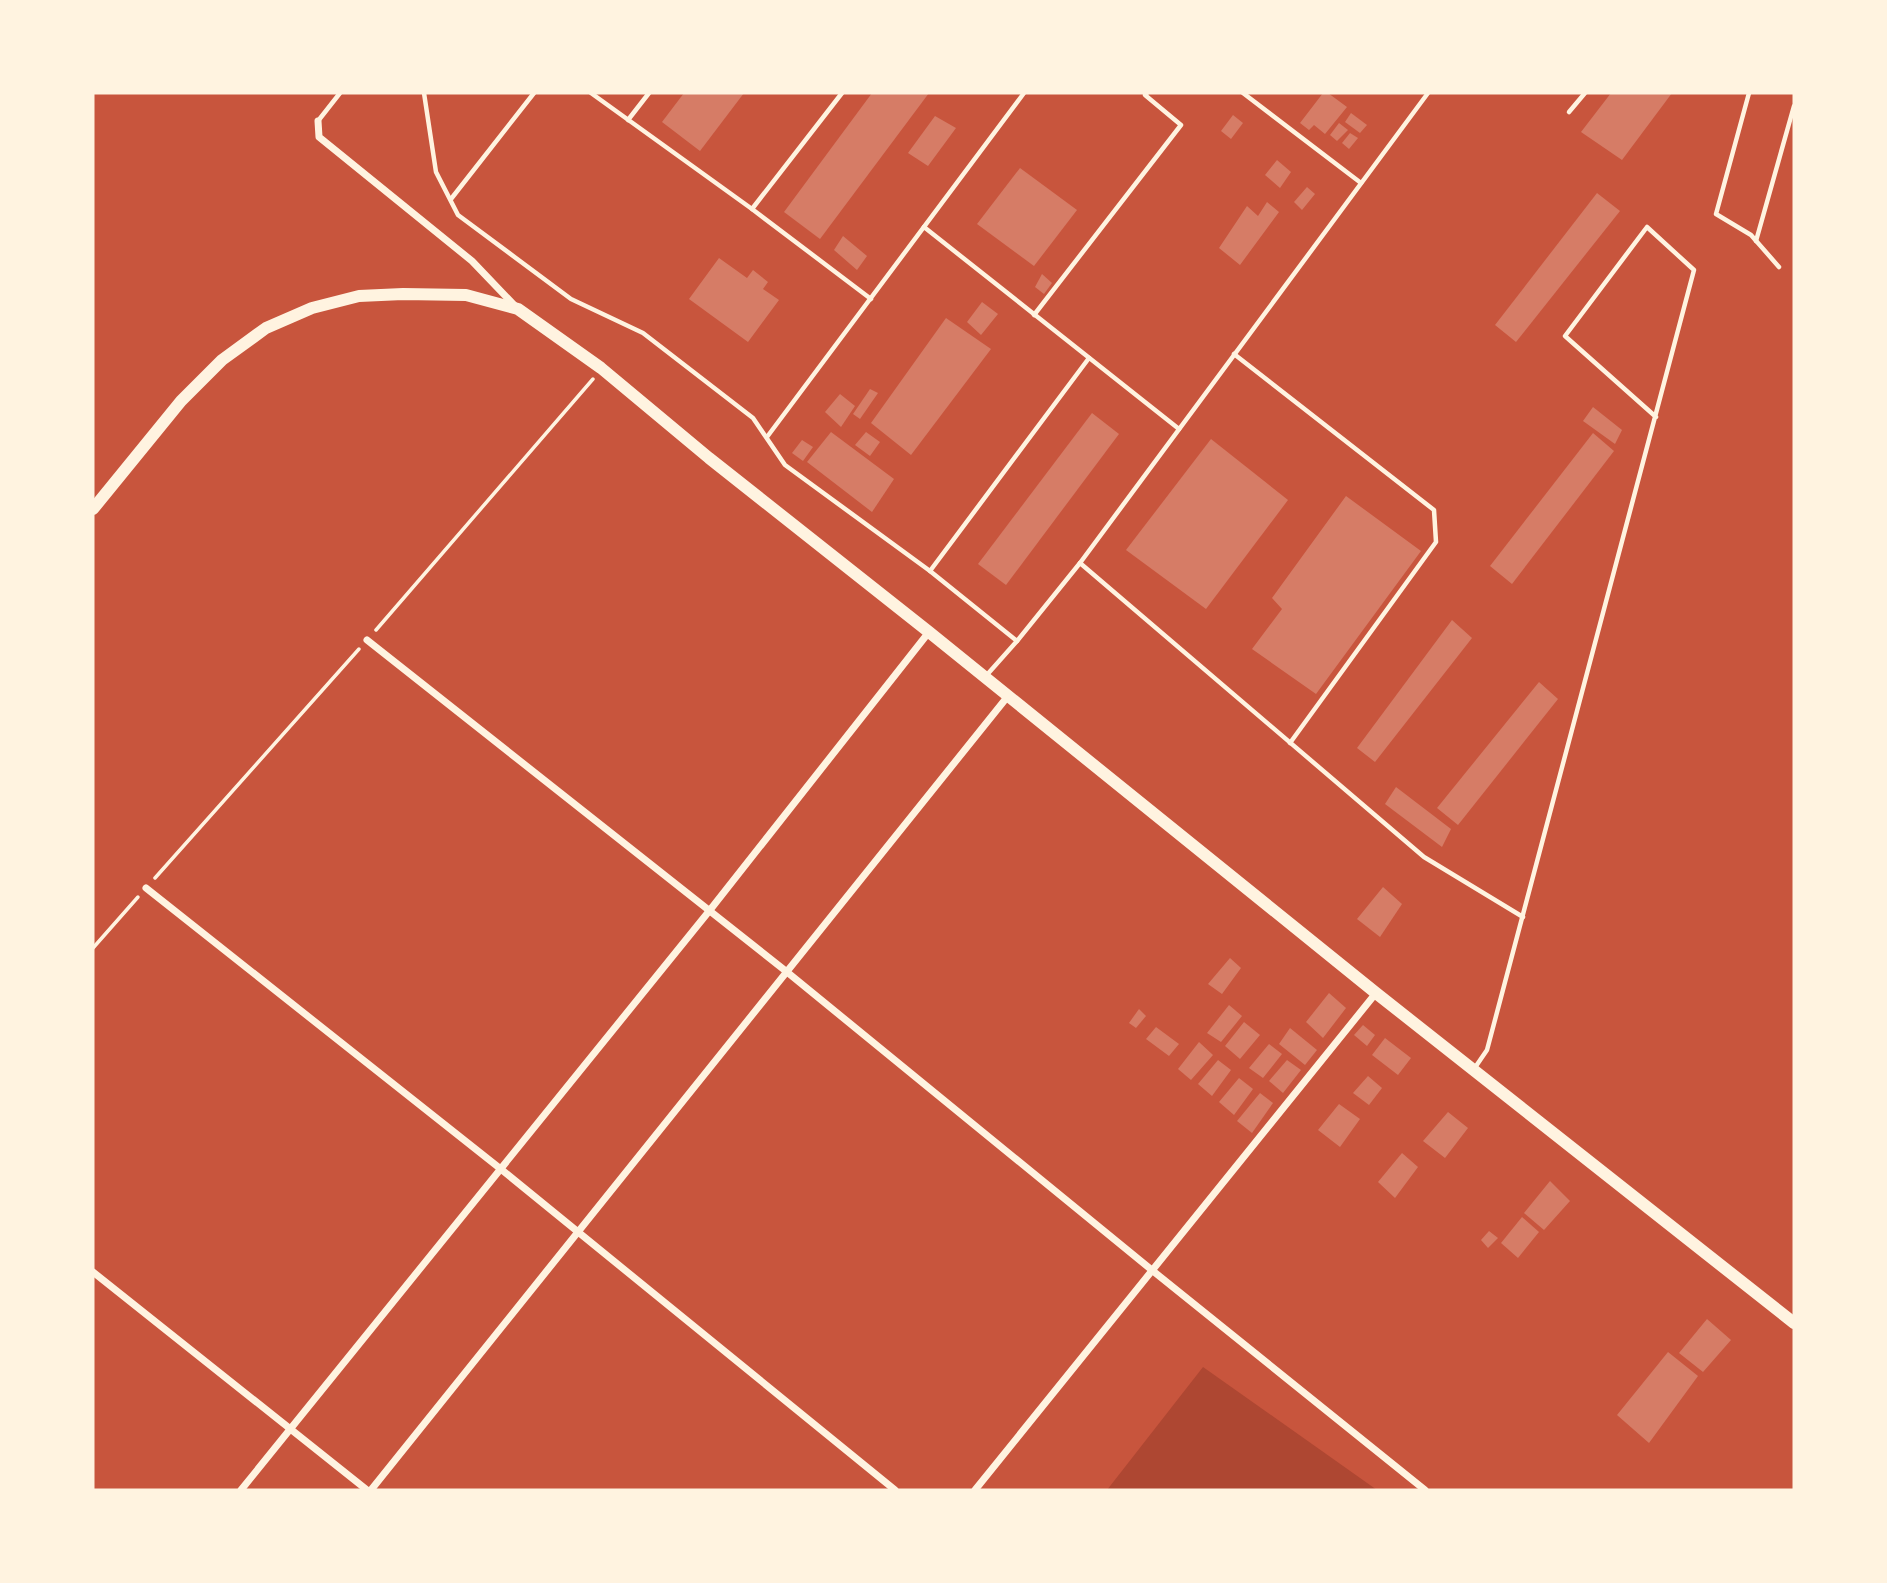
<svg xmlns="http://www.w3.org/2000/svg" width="1887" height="1583" viewBox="0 0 1887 1583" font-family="'Titillium Web',sans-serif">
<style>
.green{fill:#ae4732}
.building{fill:#d67c66}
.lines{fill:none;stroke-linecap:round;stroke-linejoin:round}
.path{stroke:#fff3e0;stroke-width:3.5}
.service{stroke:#fff3e0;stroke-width:4.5}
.minor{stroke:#fff3e0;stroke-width:7}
.secondary{stroke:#fff3e0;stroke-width:12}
</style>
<rect width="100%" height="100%" fill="#c8553d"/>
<path class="green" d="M1203 1367 1377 1490H1107Z"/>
<g class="building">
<path d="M684 93H744L700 151 662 122Z"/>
<path d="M872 93H929L820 239 784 212Z"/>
<path d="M1323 93H1328L1347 107 1325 134 1314 125 1309 130 1300 123Z"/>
<path d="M1611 93H1672L1622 160 1581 132Z"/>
<path d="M1351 113 1367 125 1360 133 1345 122Z"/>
<path d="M1233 115 1243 123 1231 139 1221 131Z"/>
<path d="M935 116 956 128 928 166 908 153Z"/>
<path d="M1339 123 1348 130 1337 141 1330 135Z"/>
<path d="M1350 133 1358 138 1349 149 1342 143Z"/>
<path d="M1277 160 1291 172 1280 188 1265 175Z"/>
<path d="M1020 168 1077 210 1034 266 977 224Z"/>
<path d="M1307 187 1315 194 1302 210 1294 202Z"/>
<path d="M1597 193 1620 211 1516 342 1495 325Z"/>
<path d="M1267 202 1279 212 1240 265 1219 248 1247 206 1258 216Z"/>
<path d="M843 236 867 256 857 270 834 250Z"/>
<path d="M719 258 747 278 753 270 768 282 763 289 779 300 748 342 689 299Z"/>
<path d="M1042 274 1052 283 1044 294 1035 287Z"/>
<path d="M982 302 998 314 981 335 967 322Z"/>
<path d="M946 318 991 349 911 455 871 423Z"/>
<path d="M870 389 878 393 860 419 853 414Z"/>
<path d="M840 394 855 406 841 427 825 412Z"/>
<path d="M1593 407 1622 430 1615 444 1583 421Z"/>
<path d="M1092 413 1119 434 1006 585 978 564Z"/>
<path d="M831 432 894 479 872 512 807 462Z"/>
<path d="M866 432 880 442 870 456 855 445Z"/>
<path d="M1593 433 1614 451 1512 584 1490 566Z"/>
<path d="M1211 439 1288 500 1206 609 1126 550Z"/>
<path d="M802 440 813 447 803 461 792 453Z"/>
<path d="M1346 496 1421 551 1316 694 1252 649 1282 609 1272 598Z"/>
<path d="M1452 620 1472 638 1375 762 1357 748Z"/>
<path d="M1539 682 1558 699 1458 825 1437 808Z"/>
<path d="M1396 787 1451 829 1442 847 1385 804Z"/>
<path d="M1383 887 1402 904 1380 937 1357 919Z"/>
<path d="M1230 958 1241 968 1222 994 1208 984Z"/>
<path d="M1329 993 1346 1008 1323 1038 1306 1022Z"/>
<path d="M1229 1005 1242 1016 1221 1042 1207 1033Z"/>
<path d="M1139 1009 1146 1016 1136 1028 1129 1023Z"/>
<path d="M1244 1022 1260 1035 1240 1059 1225 1046Z"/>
<path d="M1363 1025 1375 1035 1367 1046 1354 1035Z"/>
<path d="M1156 1027 1179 1044 1169 1056 1146 1039Z"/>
<path d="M1290 1028 1317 1050 1305 1065 1279 1044Z"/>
<path d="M1385 1038 1411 1058 1398 1075 1372 1055Z"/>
<path d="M1199 1042 1213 1055 1191 1080 1178 1069Z"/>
<path d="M1269 1044 1282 1054 1263 1078 1249 1068Z"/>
<path d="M1218 1060 1231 1070 1212 1096 1198 1084Z"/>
<path d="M1287 1060 1301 1070 1283 1093 1269 1081Z"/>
<path d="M1368 1076 1382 1088 1369 1105 1353 1093Z"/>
<path d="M1239 1078 1253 1089 1234 1115 1219 1102Z"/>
<path d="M1260 1093 1273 1103 1252 1133 1237 1121Z"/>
<path d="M1339 1104 1360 1119 1340 1147 1318 1130Z"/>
<path d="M1448 1112 1468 1128 1445 1158 1423 1141Z"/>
<path d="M1402 1153 1418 1167 1395 1198 1378 1182Z"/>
<path d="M1550 1181 1570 1201 1544 1230 1524 1213Z"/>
<path d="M1522 1217 1539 1232 1518 1258 1501 1243Z"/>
<path d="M1489 1231 1498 1238 1488 1248 1481 1240Z"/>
<path d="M1707 1319 1731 1340 1703 1372 1679 1353Z"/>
<path d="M1668 1352 1698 1376 1649 1443 1617 1415Z"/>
</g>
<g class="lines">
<g class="path">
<path d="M376 630 593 379"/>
<path d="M155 878 359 649"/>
<path d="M93 948 138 897"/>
</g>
<g class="service">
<path d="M424 93 436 172 458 215 571 299 643 333 753 418 785 465 930 571 1017 641 1080 563 1428 93"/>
<path d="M591 93 752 209 871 299"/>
<path d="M1243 93 1361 183"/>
<path d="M1749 93 1716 214 1751 235 1779 267"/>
<path d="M1569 112 1585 93"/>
<path d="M628 120 649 93"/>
<path d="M318 121 340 93"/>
<path d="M451 199 534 93"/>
<path d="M752 209 842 93"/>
<path d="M924 227 1179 429"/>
<path d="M1756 241 1794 106"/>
<path d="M1034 315 1181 125 1145 95 1147 93"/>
<path d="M1234 354 1434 510 1436 542 1290 743"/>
<path d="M767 437 1024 93"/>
<path d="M1080 563 1424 857 1523 917"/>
<path d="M930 571 1089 358"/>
<path d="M985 677 1017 641"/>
<path d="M1474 1069 1487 1050 1694 270 1647 227 1565 336 1656 417"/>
</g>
<g class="minor">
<path d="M318 121 319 137 472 261 515 306"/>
<path d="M367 640 787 972 1153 1271 1425 1490"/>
<path d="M146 888 502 1170 895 1490"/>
<path d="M93 1272 367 1490"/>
<path d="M241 1490 710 910 929 632"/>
<path d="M371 1490 1008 696"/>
<path d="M975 1490 1376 993"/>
</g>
<path class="secondary" d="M93 509 181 401 222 360 266 328 312 308 359 296 403 294 466 295 518 309 601 368 709 458 929 632 1376 993 1794 1323"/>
</g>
<rect width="1887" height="1583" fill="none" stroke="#fff3e0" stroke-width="189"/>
</svg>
